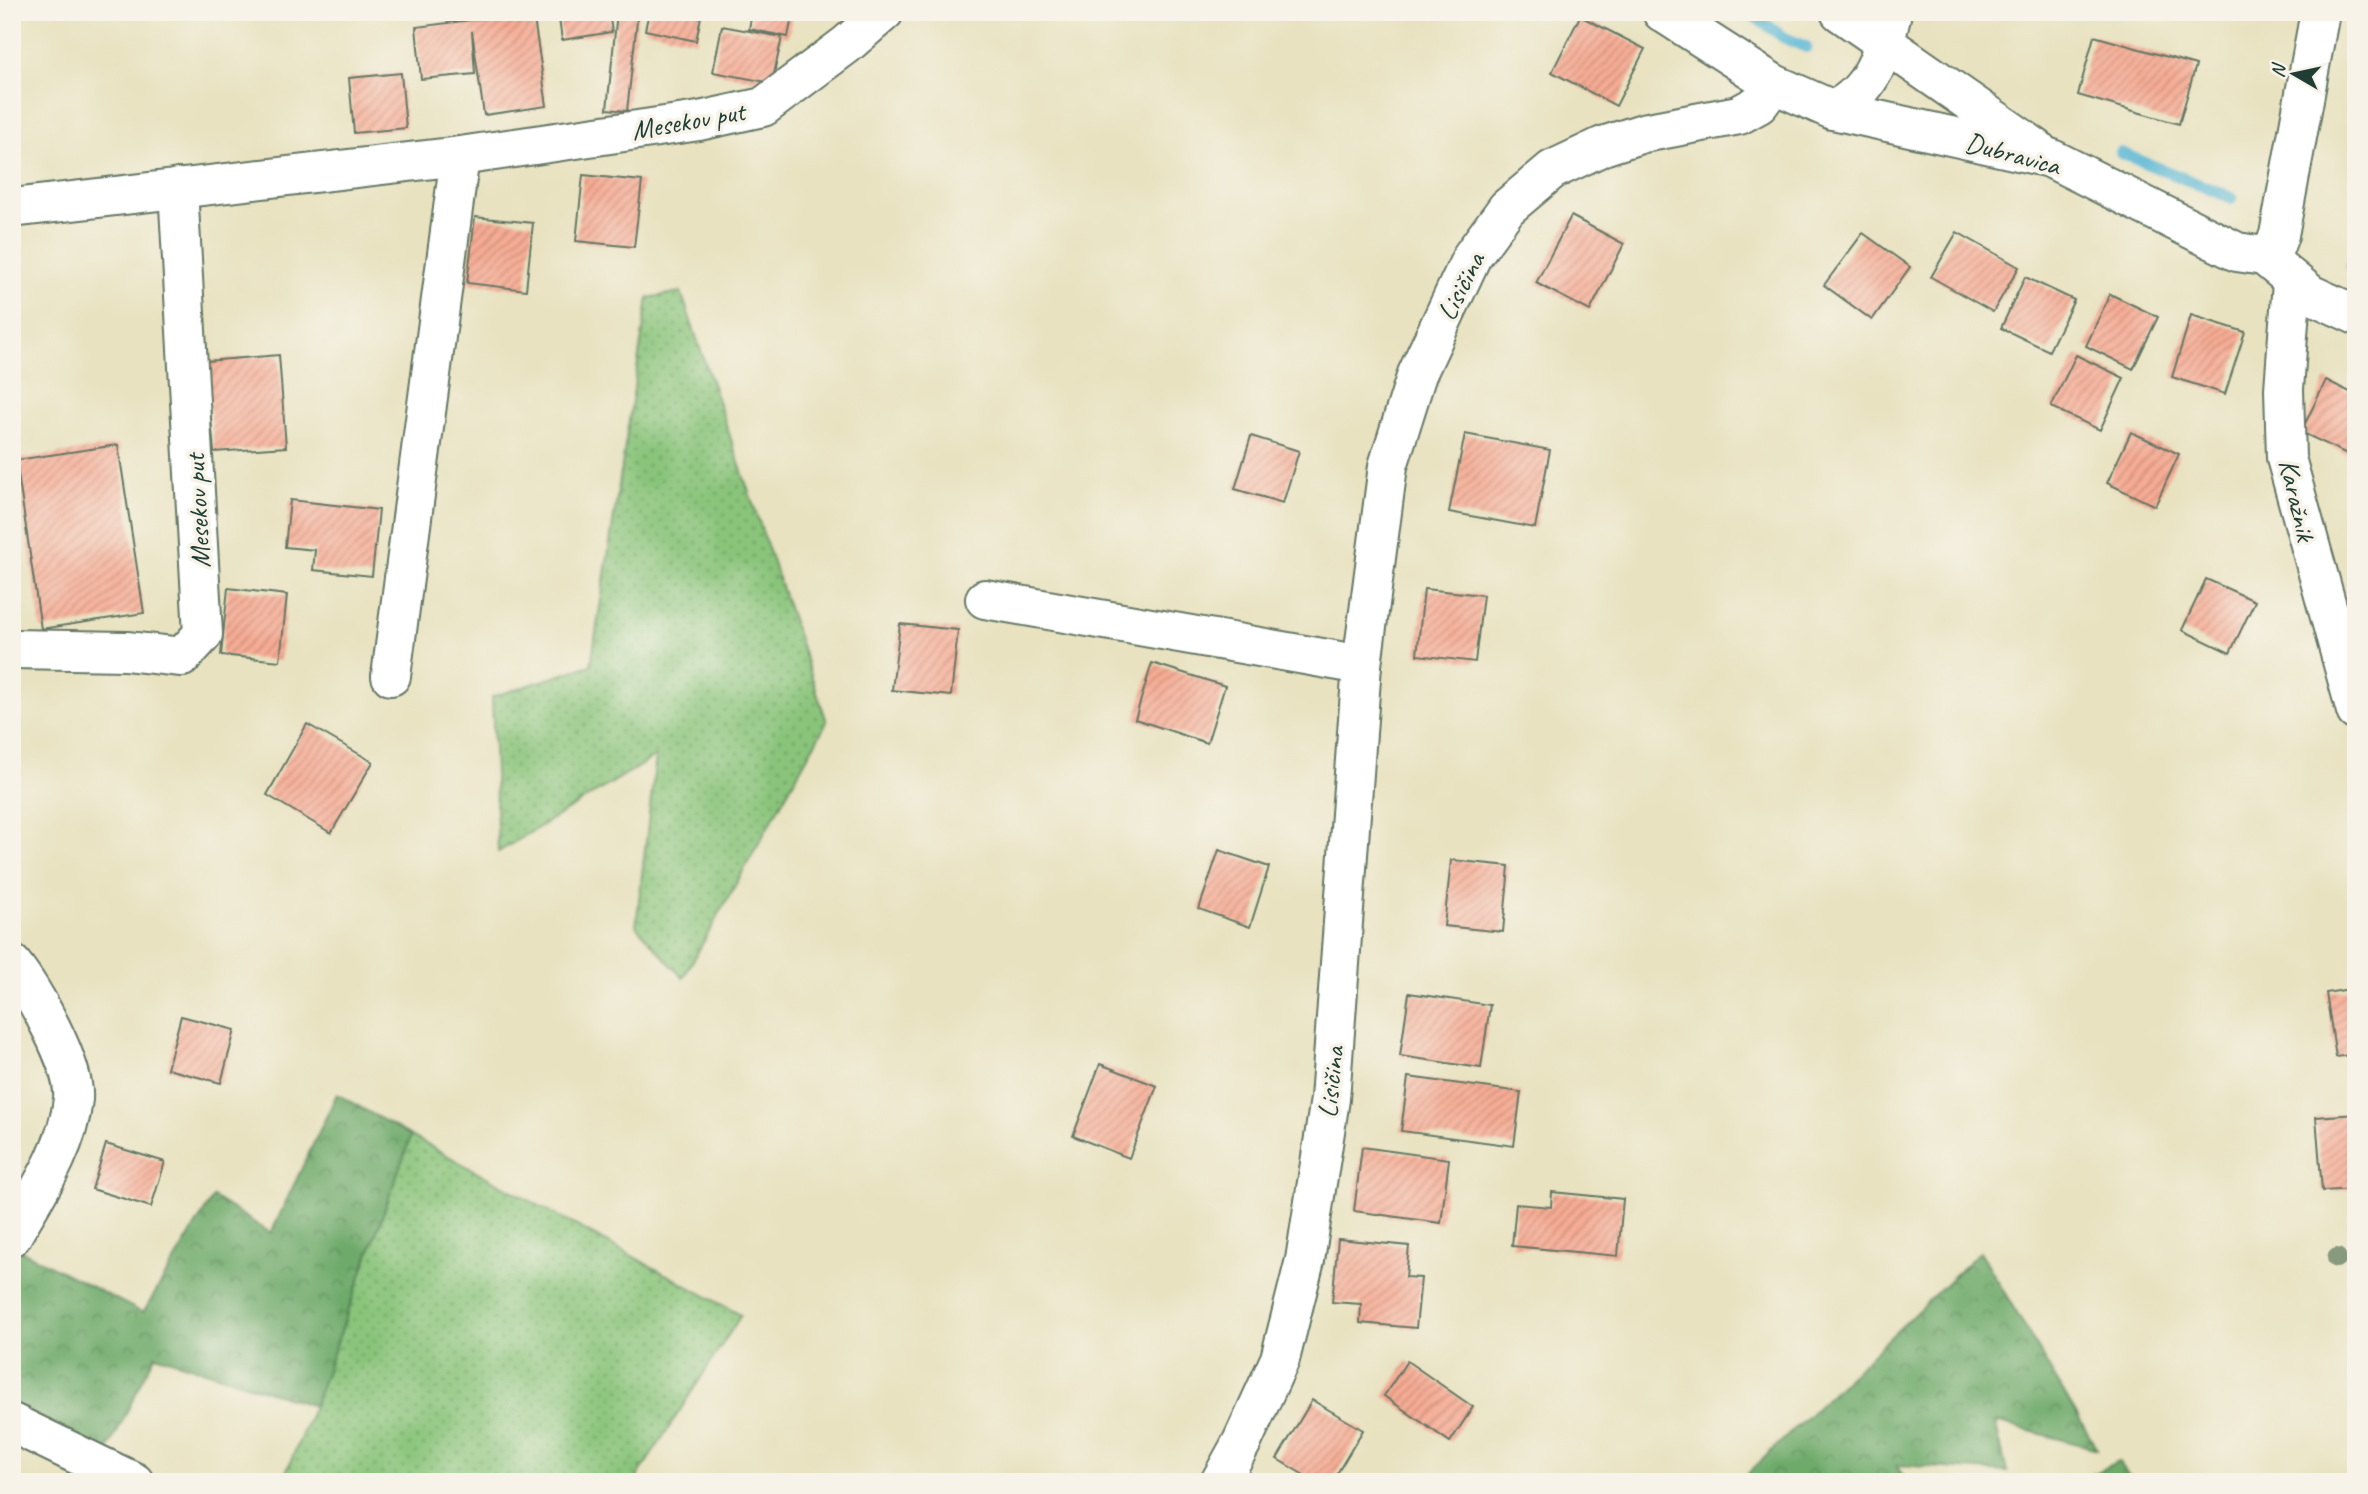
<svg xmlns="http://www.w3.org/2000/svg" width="2368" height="1494" viewBox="0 0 2368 1494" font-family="Caveat,sans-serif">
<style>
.grass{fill:url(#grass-dots);stroke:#548057;stroke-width:2}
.forest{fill:url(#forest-crowns);stroke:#46744f;stroke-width:2}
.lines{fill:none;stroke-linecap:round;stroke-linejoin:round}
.stream{stroke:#56b6d4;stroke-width:12}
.building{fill:url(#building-hatch)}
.minor-casing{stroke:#657765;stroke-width:42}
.minor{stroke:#fff;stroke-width:38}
.tree{fill:#889a7d}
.labels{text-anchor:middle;stroke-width:7;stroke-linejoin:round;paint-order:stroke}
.street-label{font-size:28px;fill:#1f3d34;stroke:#f7f3e8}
</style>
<defs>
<pattern id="grass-dots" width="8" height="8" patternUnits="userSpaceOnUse" patternTransform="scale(1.75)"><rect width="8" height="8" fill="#89c47a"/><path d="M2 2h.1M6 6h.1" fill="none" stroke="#6fa065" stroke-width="1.8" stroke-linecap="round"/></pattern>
<pattern id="forest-crowns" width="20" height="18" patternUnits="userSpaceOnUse" patternTransform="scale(1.75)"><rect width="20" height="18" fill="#6eaa6a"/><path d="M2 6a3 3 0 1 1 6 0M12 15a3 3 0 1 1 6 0" fill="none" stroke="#5a8c58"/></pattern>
<pattern id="building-hatch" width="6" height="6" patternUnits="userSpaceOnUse" patternTransform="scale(1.75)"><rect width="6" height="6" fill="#f7ac94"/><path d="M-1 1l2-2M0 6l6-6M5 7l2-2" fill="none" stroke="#c78d7a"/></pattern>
</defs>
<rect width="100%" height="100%" fill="#f7f3e8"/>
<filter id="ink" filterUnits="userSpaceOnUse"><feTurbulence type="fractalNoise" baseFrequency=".0143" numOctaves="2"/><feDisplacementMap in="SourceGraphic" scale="14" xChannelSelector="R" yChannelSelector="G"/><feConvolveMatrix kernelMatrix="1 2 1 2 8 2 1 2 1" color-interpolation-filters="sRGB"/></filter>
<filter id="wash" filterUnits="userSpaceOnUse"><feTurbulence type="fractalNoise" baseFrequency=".00686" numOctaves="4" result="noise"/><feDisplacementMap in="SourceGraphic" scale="28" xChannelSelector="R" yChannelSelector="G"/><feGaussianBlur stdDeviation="1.57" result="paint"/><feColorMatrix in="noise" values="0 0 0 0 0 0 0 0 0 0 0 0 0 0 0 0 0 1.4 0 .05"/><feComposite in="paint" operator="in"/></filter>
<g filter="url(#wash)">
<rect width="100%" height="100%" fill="#e8e2c0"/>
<g class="grass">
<path d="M681 292 827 722 683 978 636 926 656 756 498 852 492 697 591 665 648 298Z"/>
<path d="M411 1136 741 1315 634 1482H282L314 1406Z"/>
</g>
<g class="forest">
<path d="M337 1094 411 1136 314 1406 155 1355 103 1460 12 1426 14 1247 143 1313 213 1197 271 1233Z"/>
<path d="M1980 1251 2097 1449 1995 1422 2007 1472 1896 1465 1907 1482H1739Z"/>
<path d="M2118 1461 2133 1482H2077Z"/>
</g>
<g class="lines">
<g class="stream">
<path d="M1749 12 1783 37 1806 47"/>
<path d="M2121 153 2232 198"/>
<path d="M2351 266 2356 269"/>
</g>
</g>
<g id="blocks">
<g class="building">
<path d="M533 12 547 106 484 115 472 31 475 74 421 79 416 27Z"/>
<path d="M558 12H609L612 32 562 40Z"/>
<path d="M617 12H638L627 111 607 109Z"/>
<path d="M649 12H702L696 41 645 30Z"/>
<path d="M752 12H793L788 37 749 29Z"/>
<path d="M1580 16 1645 49 1616 106 1552 72Z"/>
<path d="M722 26 782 37 772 83 713 72Z"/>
<path d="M2094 36 2196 65 2179 124 2078 95Z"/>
<path d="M401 73 406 128 354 133 349 78Z"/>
<path d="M583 175 642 181 634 247 576 241Z"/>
<path d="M1571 216 1624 244 1590 311 1536 283Z"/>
<path d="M475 217 533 223 526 290 467 283Z"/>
<path d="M1957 232 2019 267 1993 312 1931 277Z"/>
<path d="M1863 233 1910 267 1872 320 1824 285Z"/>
<path d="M2025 277 2074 300 2049 351 2001 328Z"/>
<path d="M2110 294 2158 317 2133 369 2086 346Z"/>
<path d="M2191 315 2245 332 2225 394 2172 377Z"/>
<path d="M279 355 286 447 214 452 206 361Z"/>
<path d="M2076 355 2124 378 2100 430 2051 407Z"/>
<path d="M2326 380 2356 395V441L2349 455 2301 432Z"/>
<path d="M2131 432 2179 454 2155 506 2107 483Z"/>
<path d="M1465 434 1550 450 1535 528 1449 512Z"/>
<path d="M1251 436 1299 451 1283 503 1235 489Z"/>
<path d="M118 445 144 613 41 629 16 460Z"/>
<path d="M290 500 379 510 372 576 313 570 315 550 285 547Z"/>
<path d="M2206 579 2255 601 2230 653 2182 630Z"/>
<path d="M228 588 287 595 280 661 221 655Z"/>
<path d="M1424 589 1483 595 1475 662 1417 655Z"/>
<path d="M900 624 958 630 951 696 892 690Z"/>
<path d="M1152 663 1225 686 1207 743 1135 719Z"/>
<path d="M307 724 373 762 331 833 267 795Z"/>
<path d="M1219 850 1269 867 1250 927 1199 909Z"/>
<path d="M1451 860 1509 866 1503 932 1444 926Z"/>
<path d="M2356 988V1054L2336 1057 2326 993Z"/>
<path d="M1409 993 1490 1005 1481 1068 1400 1056Z"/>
<path d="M181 1016 235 1030 221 1083 167 1069Z"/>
<path d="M1100 1064 1157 1086 1129 1158 1073 1136Z"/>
<path d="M1408 1077 1521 1092 1514 1146 1401 1131Z"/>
<path d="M2356 1114V1189L2322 1191 2316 1117Z"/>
<path d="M106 1144 165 1162 151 1207 92 1189Z"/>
<path d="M1362 1147 1449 1159 1441 1223 1354 1211Z"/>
<path d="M1552 1192 1623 1199 1618 1256 1512 1246 1516 1204 1551 1207Z"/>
<path d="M1338 1239 1409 1246 1406 1277 1421 1278 1416 1328 1360 1323 1361 1304 1332 1302Z"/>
<path d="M1407 1361 1473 1407 1450 1442 1384 1396Z"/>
<path d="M1312 1400 1363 1430 1332 1482H1316L1277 1459Z"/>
</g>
</g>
</g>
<g filter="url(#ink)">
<use href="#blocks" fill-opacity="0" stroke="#657765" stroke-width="2"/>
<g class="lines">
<g class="minor-casing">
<g id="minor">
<path d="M1662 12 1774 84 1833 110 2050 158 2237 252 2264 256 2310 294 2356 315"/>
<path d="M1840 12 2037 149"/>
<path d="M1833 110C1872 92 1884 52 1892 12"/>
<path d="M12 208 460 156 699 121 763 107 846 45 884 12"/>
<path d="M2264 256 2273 251 2279 235 2320 12"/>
<path d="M2292 282 2284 389 2286 458 2356 711"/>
<path d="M985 599 1362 665"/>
<path d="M12 649 126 651 182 657 203 634 178 188"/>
<path d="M391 676 460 156"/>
<path d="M12 964C33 990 76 1066 73 1099 68 1149 36 1194 12 1236"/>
<path d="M12 1423 134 1482"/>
<path d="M1220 1482 1242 1442 1280 1359 1305 1260 1330 1099 1362 665 1388 466 1417 374 1472 256 1507 208 1552 170 1603 146 1643 133 1739 115 1759 104 1774 84"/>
</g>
</g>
<use href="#minor" class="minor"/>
</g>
<circle class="tree" cx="2337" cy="1258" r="10"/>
</g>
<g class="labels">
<g class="street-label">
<text transform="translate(688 120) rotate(-10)" y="10">Mesekov put</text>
<text transform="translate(2013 153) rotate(15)" y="10">Dubravica</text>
<text transform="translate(1460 286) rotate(-63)" y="10">Lisičina</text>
<text transform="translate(2298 500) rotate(77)" y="10">Karažnik</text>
<text transform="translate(197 511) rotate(-93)" y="10">Mesekov put</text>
<text transform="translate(1330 1082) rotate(-84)" y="10">Lisičina</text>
</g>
</g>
<rect width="2368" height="1494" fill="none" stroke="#f7f3e8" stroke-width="42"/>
<g transform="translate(2294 74) rotate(279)" stroke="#f7f3e8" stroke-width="5" paint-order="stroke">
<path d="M0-5L12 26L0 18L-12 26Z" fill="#1f3d34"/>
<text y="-10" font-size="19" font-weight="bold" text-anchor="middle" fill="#1f3d34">N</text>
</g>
</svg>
